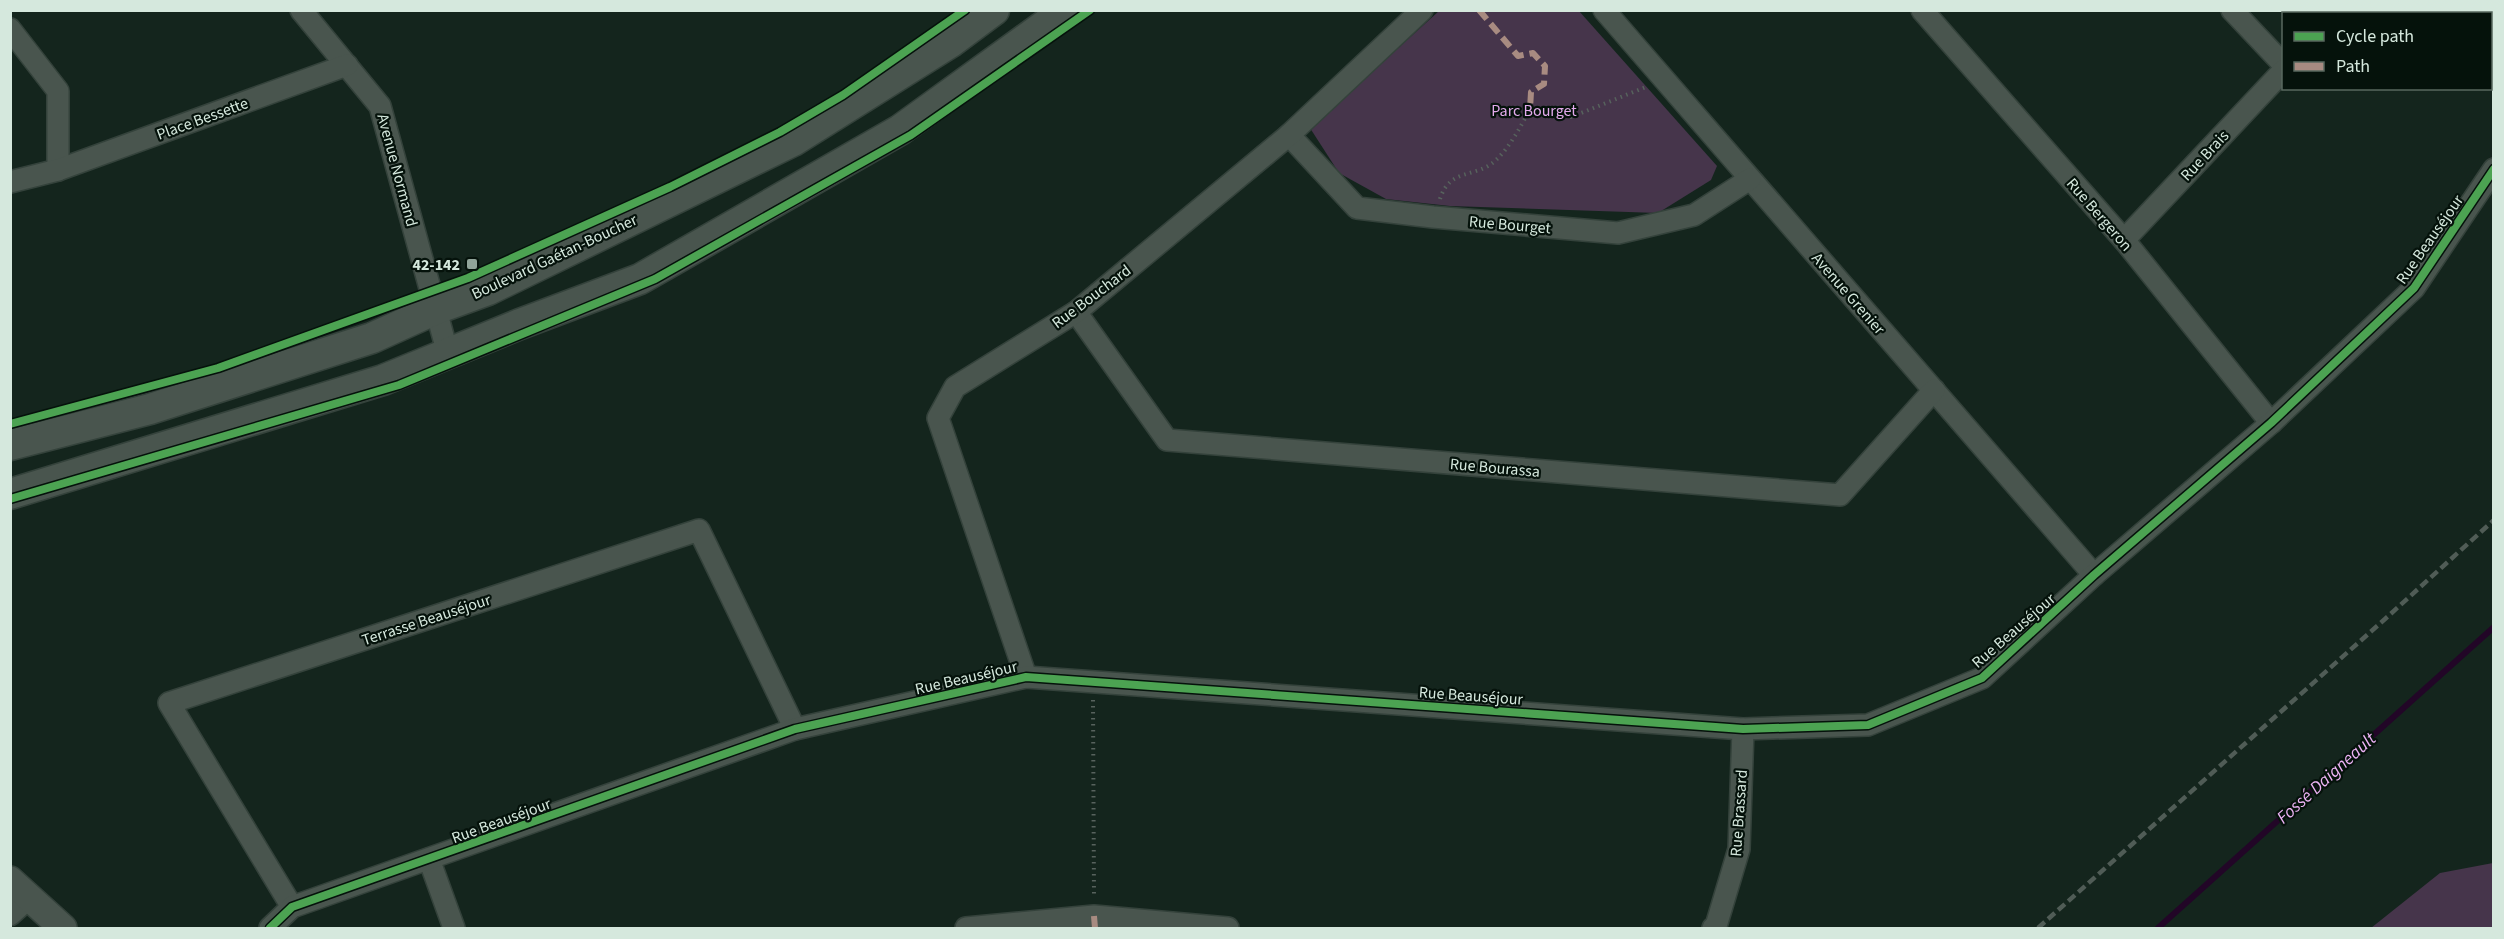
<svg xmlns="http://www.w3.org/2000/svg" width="2504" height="939" viewBox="0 0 2504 939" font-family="'Source Sans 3',sans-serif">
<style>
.green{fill:#46354b}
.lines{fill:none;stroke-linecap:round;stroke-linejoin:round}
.stream{stroke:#220627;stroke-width:6}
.minor-casing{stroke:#34423b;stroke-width:24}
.tertiary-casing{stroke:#34423b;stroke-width:30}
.secondary-casing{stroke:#34423b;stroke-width:33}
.path{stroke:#57625d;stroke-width:4;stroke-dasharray:1.5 4.5;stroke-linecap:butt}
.minor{stroke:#49554e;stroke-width:21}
.tertiary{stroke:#49554e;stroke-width:27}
.secondary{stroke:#49554e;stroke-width:30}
.rail{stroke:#505c56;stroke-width:4.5;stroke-dasharray:9 4.5;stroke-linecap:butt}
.quiet{stroke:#a88b81;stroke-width:6;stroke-dasharray:12 6;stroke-linecap:butt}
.cycleway-casing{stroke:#05120b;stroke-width:11}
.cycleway{stroke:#4ca352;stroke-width:8}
.poi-dot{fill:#91a49a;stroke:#05120b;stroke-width:2}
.labels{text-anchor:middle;stroke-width:4.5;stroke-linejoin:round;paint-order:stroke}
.park-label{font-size:16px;fill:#e3aaec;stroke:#05120b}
.street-label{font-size:16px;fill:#d5e8dd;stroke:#05120b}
.poi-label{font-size:16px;font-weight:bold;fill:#d5e8dd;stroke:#05120b;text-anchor:end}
.water-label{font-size:18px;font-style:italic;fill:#edb3f5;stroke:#05120b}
</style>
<rect width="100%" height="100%" fill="#14251d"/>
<g class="green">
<path d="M1439 11H1579L1717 166 1711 180 1658 213 1450 206 1386 199 1339 173 1310 128Z"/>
<path d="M2493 863V928H2371L2440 873Z"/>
</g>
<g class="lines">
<path class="stream" d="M2158 928 2494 627"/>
<g class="minor-casing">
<g id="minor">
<path d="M301 10 380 106 448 354"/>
<path d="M1604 10 2094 575"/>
<path d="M1922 10 2124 240 2271 423"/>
<path d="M2232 10 2284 65"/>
<path d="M2323 14 2325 10"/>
<path d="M10 29 58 91V170"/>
<path d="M1289 135 1357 208 1433 217 1618 233 1694 215 1750 179"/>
<path d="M10 182 58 170 347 65"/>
<path d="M2124 240 2284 70"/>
<path d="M1076 312 1167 440 1840 495 1934 390"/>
<path d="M1026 677 938 418 955 387 1076 312 1289 135 1422 10"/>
<path d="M429 859 454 928"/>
<path d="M292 907 169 703 699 530 795 729"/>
<path d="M10 915 29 898"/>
<path d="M270 928 292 907 795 729 1026 677 1743 729 1868 725 1982 678 2094 575 2271 423 2414 288 2494 169"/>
<path d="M966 928 1094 916 1228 928"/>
<path d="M1713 928 1716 926 1739 849 1743 729"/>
</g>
</g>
<g class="tertiary-casing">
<path id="tertiary" d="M10 880 63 928"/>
</g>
<g class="secondary-casing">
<g id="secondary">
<path d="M10 445 150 409 372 338 436 309 488 290 793 141 951 42 994 10"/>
<path d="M10 494 383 380 520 324 640 279 900 130 1066 10"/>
</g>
</g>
<g class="path">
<path d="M1440 199C1450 167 1476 179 1496 160 1510 147 1521 126 1530 109L1571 117 1646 87"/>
<path d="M1093 700 1094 897"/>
</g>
<use href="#minor" class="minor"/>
<use href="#tertiary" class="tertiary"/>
<use href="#secondary" class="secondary"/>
<path class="rail" d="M2038 928 2385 619 2494 520"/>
<g class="quiet">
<path d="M1479 10 1518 56 1533 53 1545 66 1544 84 1531 92 1530 109"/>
<path d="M1094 916 1095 928"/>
</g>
<g class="cycleway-casing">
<g id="cycleway">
<path d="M10 424 218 368 468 278 670 187 780 132 843 95 965 10"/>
<path d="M10 499 399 385 655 279 911 135 1090 10"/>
<path d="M270 928 292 907 795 729 1026 677 1743 729 1868 725 1982 678 2094 575 2271 423 2414 288 2494 169"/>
</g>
</g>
<use href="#cycleway" class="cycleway"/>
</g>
<rect class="poi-dot" x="466" y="258" width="12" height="12" rx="3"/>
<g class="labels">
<g class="park-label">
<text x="1534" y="116">Parc Bourget</text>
</g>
<g class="street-label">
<text transform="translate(202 118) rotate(-20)" y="6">Place Bessette</text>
<text transform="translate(2204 155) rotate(-47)" y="6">Rue Brais</text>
<text transform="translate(398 170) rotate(75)" y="6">Avenue Normand</text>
<text transform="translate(2100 214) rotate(49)" y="6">Rue Bergeron</text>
<text transform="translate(1510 224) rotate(5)" y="6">Rue Bourget</text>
<text transform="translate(2429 239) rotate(-55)" y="6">Rue Beauséjour</text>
<text transform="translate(554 256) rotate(-25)" y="6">Boulevard Gaétan-Boucher</text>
<text transform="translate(1849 293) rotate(49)" y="6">Avenue Grenier</text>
<text transform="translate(1091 296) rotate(-37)" y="6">Rue Bouchard</text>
<text transform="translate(1495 467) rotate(5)" y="6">Rue Bourassa</text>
<text transform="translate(426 619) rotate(-18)" y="6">Terrasse Beauséjour</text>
<text transform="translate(2013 630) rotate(-41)" y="6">Rue Beauséjour</text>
<text transform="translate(966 677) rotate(-13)" y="6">Rue Beauséjour</text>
<text transform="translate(1471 695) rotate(4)" y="6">Rue Beauséjour</text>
<text transform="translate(1738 813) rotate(-86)" y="6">Rue Brassard</text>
<text transform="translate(501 820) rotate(-20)" y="6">Rue Beauséjour</text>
</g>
<g class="poi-label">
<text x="460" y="270">42-142</text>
</g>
<g class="water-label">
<text transform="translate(2326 778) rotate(-42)" y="6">Fossé Daigneault</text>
</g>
</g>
<rect width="2504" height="939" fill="none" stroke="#d5e8dd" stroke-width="24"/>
<rect x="2282" y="12" width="210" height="78" fill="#05120b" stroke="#58685f" stroke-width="1.5"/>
<rect x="2294" y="32" width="30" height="9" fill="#4ca352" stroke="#58685f" stroke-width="1.5"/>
<text x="2336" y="42" font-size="18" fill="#d5e8dd">Cycle path</text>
<rect x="2294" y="62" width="30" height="9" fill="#a88b81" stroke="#58685f" stroke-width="1.5"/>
<text x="2336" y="72" font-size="18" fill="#d5e8dd">Path</text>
</svg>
